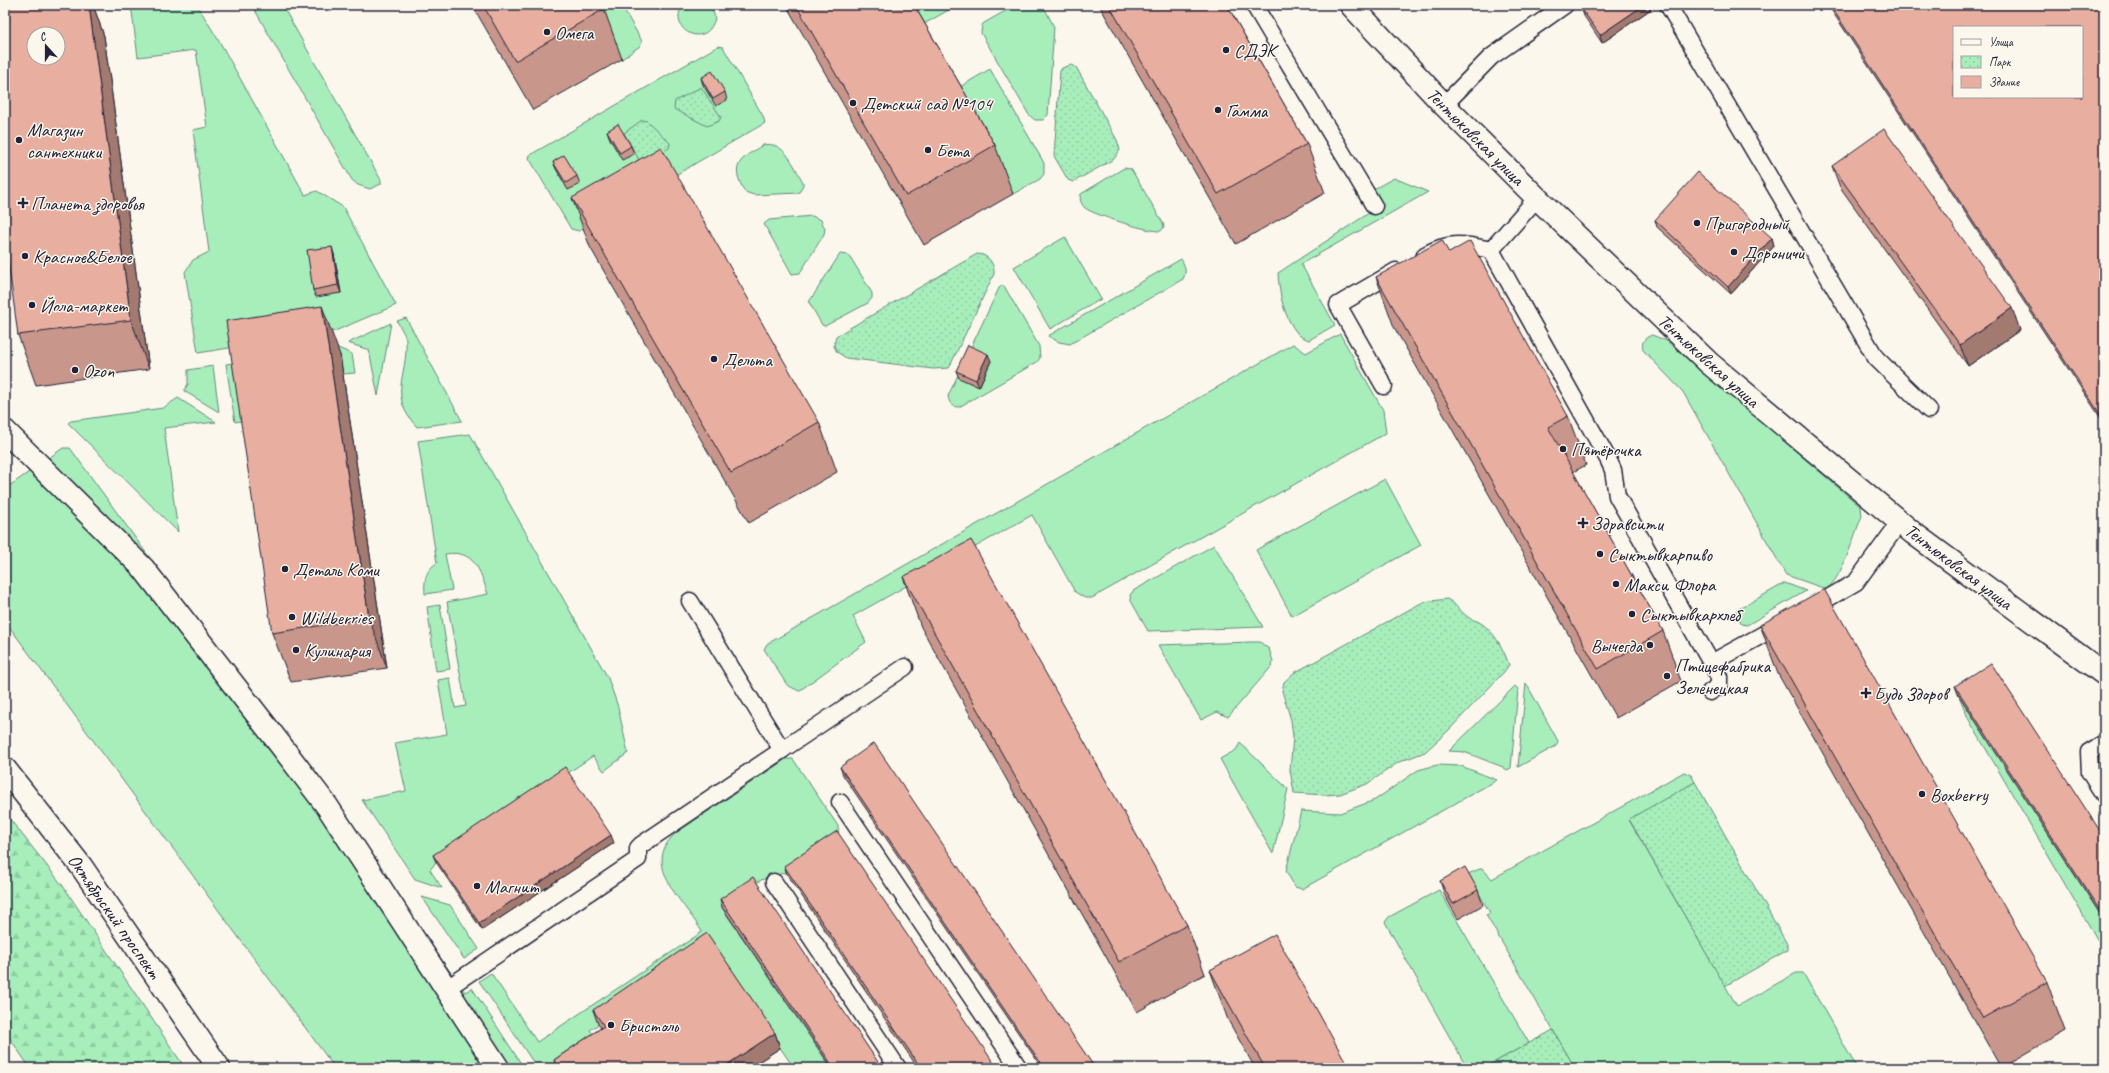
<svg xmlns="http://www.w3.org/2000/svg" width="2109" height="1073" viewBox="0 0 2109 1073" font-family="Caveat,sans-serif">
<style>
.grass{fill:#a7eebb;stroke:#64887b}
.forest{fill:url(#forest-firs);stroke:#64887b}
.park{fill:url(#park-dots);stroke:#64887b}
.lines{fill:none;stroke-linecap:round;stroke-linejoin:round}
.service-casing{stroke:#22223b;stroke-width:19}
.minor-casing{stroke:#22223b;stroke-width:25}
.tertiary-casing{stroke:#22223b;stroke-width:25}
.primary-casing{stroke:#22223b;stroke-width:25}
.service{stroke:#fbf7ec;stroke-width:16}
.minor{stroke:#fbf7ec;stroke-width:22}
.tertiary{stroke:#fbf7ec;stroke-width:22}
.primary{stroke:#fbf7ec;stroke-width:22}
.wall{fill:#c8968a;stroke:#22223b}
.shaded-wall{fill:#a27a70;stroke:#22223b}
.building{fill:#e8afa0;stroke:#22223b;fill-rule:evenodd}
.poi-dot{fill:#22223b;stroke:#fbf7ec;stroke-width:1.5}
.labels{text-anchor:middle;stroke-width:3;stroke-linejoin:round;paint-order:stroke}
.poi-label{font-size:19px;fill:#22223b;stroke:#fbf7ec;text-anchor:start}
.street-label{font-size:19px;fill:#22223b;stroke:#fbf7ec}
</style>
<defs>
<pattern id="forest-firs" width="22" height="20" patternUnits="userSpaceOnUse"><rect width="22" height="20" fill="#a7eebb"/><path d="M5 1l3.5 6h-7zM16 11l3.5 6h-7z" fill="#8fcca2"/></pattern>
<pattern id="park-dots" width="8" height="8" patternUnits="userSpaceOnUse"><rect width="8" height="8" fill="#a7eebb"/><path d="M2 2h.1M6 6h.1" fill="none" stroke="#8fcca2" stroke-width="1.8" stroke-linecap="round"/></pattern>
</defs>
<rect width="100%" height="100%" fill="#fbf7ec"/>
<filter id="ink" filterUnits="userSpaceOnUse"><feTurbulence type="fractalNoise" baseFrequency=".025" numOctaves="2"/><feDisplacementMap in="SourceGraphic" scale="8" xChannelSelector="R" yChannelSelector="G"/><feConvolveMatrix kernelMatrix="1 2 1 2 8 2 1 2 1" color-interpolation-filters="sRGB"/></filter>
<g filter="url(#ink)">
<g class="grass">
<path d="M131 5H197L222 46 305 195 317 191 343 207 396 305 335 331 198 353 185 272 193 260 209 252 193 130 207 127 196 50 138 57Z"/>
<path d="M252 5H282L381 180V184L370 189 358 185 352 180Z"/>
<path d="M591 5H621L642 41 640 46 622 59Z"/>
<path d="M683 5H711L715 18C707 51 666 30 683 5Z"/>
<path d="M904 5H953L954 7 917 28Z"/>
<path d="M1016 5H1043L1054 27 1048 115 1043 120H1035L1029 115 981 33 982 25 984 23Z"/>
<path d="M718 46 723 47 763 116 765 123 579 231 571 229 529 158 530 155Z"/>
<path d="M990 69 1044 163V174L1040 179 1013 194 953 91Z"/>
<path d="M763 145C785 140 794 167 803 182V185L799 193 754 195 745 192C729 165 740 159 763 145Z"/>
<path d="M1124 168 1131 169 1163 223 1164 227 1161 231C1149 232 1094 215 1085 208 1081 204 1079 199 1081 194Z"/>
<path d="M1394 178 1428 192 1301 264 1335 325 1309 340C1305 338 1300 337 1298 334 1284 318 1279 294 1278 273L1381 205 1372 190Z"/>
<path d="M812 216 821 220 825 229 824 234 800 273 792 274 764 224 769 220Z"/>
<path d="M1065 237 1101 299 1050 329 1014 267Z"/>
<path d="M840 254 849 255 872 293V298L868 303 825 326 822 325 809 302Z"/>
<path d="M1181 259C1185 266 1187 271 1183 279L1070 344 1059 342 1048 336Z"/>
<path d="M1000 286H1004L1039 346 1040 358 1037 362 959 407C952 407 949 403 948 396Z"/>
<path d="M406 318 462 421 417 427C387 395 408 376 406 341 406 335 400 327 397 321Z"/>
<path d="M391 323 378 396 369 350 348 343Z"/>
<path d="M1340 334 1383 410 1386 433 1092 598H1085L1075 592 1032 515 853 616 866 642 799 691 787 685 764 649 767 644 1293 344 1306 353Z"/>
<path d="M1652 335 1667 341 1861 507 1862 516C1854 534 1842 580 1826 589L1786 575 1683 392 1643 350C1641 342 1644 338 1652 335Z"/>
<path d="M336 347 352 354 355 373 343 374Z"/>
<path d="M279 356 251 419 235 422 226 364Z"/>
<path d="M213 366 219 412 184 391 188 384V370Z"/>
<path d="M178 398 216 422 164 428 178 532 68 423 71 421 163 408Z"/>
<path d="M470 434 608 678 618 707 628 753 604 771 593 756 436 862 430 870 442 888 415 879 362 800 406 791 395 743 447 734 438 680 450 678 455 708 466 706 447 602 488 594C480 571 475 549 445 554L452 590 425 594C424 581 425 570 437 563L418 441Z"/>
<path d="M63 448H70L465 992 472 988 524 1068H335L5 621V489Z"/>
<path d="M1385 479 1421 545 1292 616 1256 550Z"/>
<path d="M1214 545 1263 627 1148 631 1131 601 1130 595 1133 591Z"/>
<path d="M1785 583 1806 591 1747 625 1742 624 1736 614 1737 610Z"/>
<path d="M440 605 450 669 436 671 427 607Z"/>
<path d="M1252 642H1260L1269 649 1273 661 1272 666 1228 717 1217 712 1201 720 1158 645Z"/>
<path d="M1526 683 1558 741 1556 746 1518 767Z"/>
<path d="M1515 686 1518 689 1511 768 1507 770 1503 767 1464 752 1449 751Z"/>
<path d="M1958 694 2104 920V951L1969 720Z"/>
<path d="M1240 743 1288 789 1273 854 1220 759 1236 750Z"/>
<path d="M786 759H793L838 826 839 838 787 872 761 880 722 906V908L831 1068H794L712 948 590 1030 594 1036 546 1068H537L479 981 491 973 537 1042 702 932C686 903 639 865 676 833Z"/>
<path d="M1437 765 1461 766 1497 780 1302 889 1295 887 1286 871 1301 811 1340 813 1375 800 1418 770Z"/>
<path d="M1684 772 1691 775 1695 782 1629 820 1737 1006 1796 973H1803L1857 1068H1575L1486 915 1490 913 1468 874 1482 868 1492 879Z"/>
<path d="M1439 890 1529 1043 1484 1068H1467L1385 922 1389 917Z"/>
<path d="M422 897 450 905 479 949 464 959Z"/>
</g>
<path class="forest" d="M5 813 63 886 185 1068H30L5 1031Z"/>
<g class="park">
<path d="M1071 65 1076 67 1117 140 1120 150 1114 159 1073 182 1068 180 1054 156 1060 71 1062 68Z"/>
<path d="M701 87 721 117 719 121 707 126 674 109 675 101Z"/>
<path d="M642 120 647 121 670 143 669 148 643 163 639 160 624 133Z"/>
<path d="M977 254C988 254 995 264 994 274L949 368 933 369 846 358 837 352 834 346 836 336Z"/>
<path d="M1447 599C1456 604 1460 611 1468 617 1471 620 1476 620 1479 622 1494 630 1504 650 1509 665L1503 673 1449 730 1425 752 1399 762 1367 784 1340 794 1325 795 1294 793 1290 770 1293 737 1291 720 1282 691 1284 682 1294 673 1423 602Z"/>
<path d="M1695 782 1787 944V950L1784 952 1725 986 1629 819Z"/>
<path d="M1553 1030 1575 1068H1484Z"/>
</g>
<g class="lines">
<g class="service-casing">
<g id="service">
<path d="M1254 5 1374 206"/>
<path d="M1668 5 1876 358 1929 410"/>
<path d="M1444 105 1491 57 1565 5"/>
<path d="M1491 250 1537 198"/>
<path d="M1425 255C1449 241 1465 244 1491 250L1608 459 1613 470 1617 496 1719 677V686L1710 692"/>
<path d="M1384 386 1338 305 1396 271"/>
<path d="M1811 608 1856 582 1900 522"/>
<path d="M1711 663 1782 624"/>
<path d="M2104 743 2089 752 2090 773 2104 795"/>
<path d="M782 750 905 667"/>
<path d="M840 802 1019 1068"/>
<path d="M774 882 898 1068"/>
<path d="M446 989 638 859V848L641 845 782 750 690 601"/>
</g>
</g>
<g class="minor-casing">
<path id="minor" d="M5 431 143 568 279 743 327 806 498 1068"/>
</g>
<g class="tertiary-casing">
<path id="tertiary" d="M1351 5 1444 105 1537 198 1709 363 1913 533 2104 674"/>
</g>
<g class="primary-casing">
<path id="primary" d="M5 769 81 866 219 1068"/>
</g>
<use href="#service" class="service"/>
<use href="#minor" class="minor"/>
<use href="#tertiary" class="tertiary"/>
<use href="#primary" class="primary"/>
</g>
<g class="wall">
<path d="M5 5H93L104 36 149 369 36 385 18 335Z"/>
<path d="M472 5H601L604 9 622 59 533 110Z"/>
<path d="M786 5H914L995 145 1013 194 924 245Z"/>
<path d="M1099 5H1227L1307 144 1325 193 1236 244Z"/>
<path d="M1828 5H2104V423Z"/>
<path d="M1581 8 1651 9 1602 43 1584 16Z"/>
<path d="M701 78 725 92 727 100 716 106 703 85Z"/>
<path d="M607 131 631 146 634 154 622 160 610 139Z"/>
<path d="M553 162 577 176 580 184 568 190 556 169Z"/>
<path d="M1832 166 2020 330 1968 366 1840 187Z"/>
<path d="M572 198 819 422 837 472 749 523 590 247Z"/>
<path d="M1655 220 1772 238 1774 246 1731 294 1657 227Z"/>
<path d="M1449 253 1568 416 1586 465 1573 472 1663 631 1681 681 1616 718 1394 327 1376 277Z"/>
<path d="M334 254 341 293 316 297 313 290Z"/>
<path d="M340 355 387 668 291 682 272 633Z"/>
<path d="M991 361 979 387 959 378 956 371Z"/>
<path d="M903 577 1187 925 1205 974 1137 1012 921 627Z"/>
<path d="M1760 625 2047 982 2065 1031 2001 1068 1778 674Z"/>
<path d="M1955 686 2104 837V920L1958 694Z"/>
<path d="M840 767 1095 1068H1042L843 775Z"/>
<path d="M614 843 482 930 436 862 433 855Z"/>
<path d="M784 866 997 1068H918L787 874Z"/>
<path d="M1440 881 1478 890 1483 905 1458 919 1445 896Z"/>
<path d="M720 899 882 1068H832L722 907Z"/>
<path d="M1210 970 1349 1068H1255L1228 1020Z"/>
<path d="M593 1010 775 1033 780 1048 749 1068H557L554 1060 601 1028 598 1024Z"/>
</g>
<g class="shaded-wall">
<path d="M89 5H93L104 36 149 369 131 320Z"/>
<path d="M1644 5H1649L1651 9 1602 43 1600 35Z"/>
<path d="M1772 238 1774 246 1731 294 1728 287Z"/>
<path d="M332 247 334 254 341 293 338 285Z"/>
<path d="M322 306 340 355 387 668 369 618Z"/>
<path d="M2012 308 2020 330 1968 366 1960 345Z"/>
<path d="M988 354 991 361 979 387 976 380Z"/>
<path d="M611 835 614 843 482 930 479 923Z"/>
<path d="M775 1033 780 1048 749 1068H722Z"/>
</g>
<g class="building">
<path d="M5 5H89L131 320 18 335 5 238ZM34 34H58V58H34Z"/>
<path d="M483 5H601L604 9 515 61Z"/>
<path d="M796 5H914L995 145 906 196Z"/>
<path d="M1109 5H1227L1307 144 1218 194Z"/>
<path d="M1586 5H1644L1600 35 1581 8Z"/>
<path d="M1830 5H2104V420ZM1954 27H2082V97H1954Z"/>
<path d="M712 71 725 92 713 99 701 78Z"/>
<path d="M618 124 631 146 620 153 607 131Z"/>
<path d="M1884 129 2012 308 1960 345 1832 166Z"/>
<path d="M661 147 819 422 731 473 572 198Z"/>
<path d="M564 155 577 176 566 183 553 162Z"/>
<path d="M1698 172 1772 238 1728 287 1655 220Z"/>
<path d="M1442 240 1449 253 1470 241 1568 416 1548 427 1663 631 1598 669 1376 277Z"/>
<path d="M332 247 338 285 313 290 307 250Z"/>
<path d="M322 306 369 618 272 633 226 321Z"/>
<path d="M968 345 988 354 976 380 956 371Z"/>
<path d="M971 540 1187 925 1119 962 903 577Z"/>
<path d="M1824 589 2047 982 1983 1018 1760 625Z"/>
<path d="M1991 663 2104 837V917L1955 686Z"/>
<path d="M874 743 1095 1068H1044L840 767Z"/>
<path d="M565 767 611 835 479 923 433 855Z"/>
<path d="M837 831 997 1068H921L784 866Z"/>
<path d="M1465 867 1478 890 1453 904 1440 881Z"/>
<path d="M753 877 882 1068H834L720 899Z"/>
<path d="M707 933 775 1033 722 1068H559L554 1060 604 1026 593 1010Z"/>
<path d="M1275 934 1349 1068H1265L1210 970Z"/>
</g>
</g>
<g class="poi-dot">
<circle cx="547" cy="32" r="4"/>
<circle cx="1226" cy="50" r="4"/>
<circle cx="853" cy="103" r="4"/>
<circle cx="1218" cy="110" r="4"/>
<circle cx="19" cy="140" r="4"/>
<circle cx="928" cy="150" r="4"/>
<path d="M21 197h4v4h4v4h-4v4h-4v-4h-4v-4h4z"/>
<circle cx="1697" cy="223" r="4"/>
<circle cx="1734" cy="252" r="4"/>
<circle cx="25" cy="256" r="4"/>
<circle cx="32" cy="305" r="4"/>
<circle cx="714" cy="359" r="4"/>
<circle cx="75" cy="370" r="4"/>
<circle cx="1563" cy="449" r="4"/>
<path d="M1581 517h4v4h4v4h-4v4h-4v-4h-4v-4h4z"/>
<circle cx="1600" cy="554" r="4"/>
<circle cx="285" cy="569" r="4"/>
<circle cx="1616" cy="584" r="4"/>
<circle cx="1632" cy="614" r="4"/>
<circle cx="292" cy="617" r="4"/>
<circle cx="1650" cy="645" r="4"/>
<circle cx="296" cy="650" r="4"/>
<circle cx="1667" cy="676" r="4"/>
<path d="M1864 687h4v4h4v4h-4v4h-4v-4h-4v-4h4z"/>
<circle cx="1922" cy="794" r="4"/>
<circle cx="477" cy="886" r="4"/>
<circle cx="611" cy="1025" r="4"/>
</g>
<g class="labels">
<g class="poi-label">
<text x="555" y="39">Омега</text>
<text x="1234" y="57">СДЭК</text>
<text x="861" y="110">Детский сад №104</text>
<text x="1226" y="117">Гамма</text>
<text x="27" y="136">Магазин<tspan x="27" dy="22">сантехники</tspan></text>
<text x="936" y="157">Бета</text>
<text x="31" y="210">Планета здоровья</text>
<text x="1705" y="230">Пригородный</text>
<text x="1742" y="259">Дороничи</text>
<text x="33" y="263">Красное&amp;Белое</text>
<text x="40" y="312">Йола-маркет</text>
<text x="722" y="366">Дельта</text>
<text x="83" y="377">Ozon</text>
<text x="1571" y="456">Пятёрочка</text>
<text x="1591" y="530">Здравсити</text>
<text x="1608" y="561">Сыктывкарпиво</text>
<text x="293" y="576">Деталь Коми</text>
<text x="1624" y="591">Макси Флора</text>
<text x="1640" y="621">Сыктывкархлеб</text>
<text x="300" y="624">Wildberries</text>
<text x="1642" y="652" text-anchor="end">Вычегда</text>
<text x="304" y="657">Кулинария</text>
<text x="1675" y="672">Птицефабрика<tspan x="1675" dy="22">Зеленецкая</tspan></text>
<text x="1874" y="700">Будь Здоров</text>
<text x="1930" y="801">Boxberry</text>
<text x="485" y="893">Магнит</text>
<text x="619" y="1032">Бристоль</text>
</g>
<g class="street-label">
<text transform="translate(1476 136) rotate(45)" y="7">Тентюковская улица</text>
<text transform="translate(1709 360) rotate(42)" y="7">Тентюковская улица</text>
<text transform="translate(1959 566) rotate(37)" y="7">Тентюковская улица</text>
<text transform="translate(115 916) rotate(55)" y="7">Октябрьский проспект</text>
</g>
</g>
<rect width="2109" height="1073" fill="none" stroke="#fbf7ec" stroke-width="20"/>
<rect x="10" y="10" width="2089" height="1053" fill="none" stroke="#22223b" stroke-width="1.5" filter="url(#ink)"/>
<rect x="1953" y="26" width="130" height="72" fill="#fbf7ec" stroke="#a4a2a5"/>
<rect x="1961" y="39" width="20" height="6" fill="#fbf7ec" stroke="#a4a2a5"/>
<text x="1989" y="46" font-size="12" fill="#22223b">Улица</text>
<rect x="1961" y="56" width="20" height="12" fill="url(#park-dots)" stroke="#a4a2a5"/>
<text x="1989" y="66" font-size="12" fill="#22223b">Парк</text>
<rect x="1961" y="76" width="20" height="12" fill="#e8afa0" stroke="#a4a2a5"/>
<text x="1989" y="86" font-size="12" fill="#22223b">Здание</text>
<g transform="translate(46 46) rotate(339)"><circle r="19" fill="#fbf7ec" stroke="#a4a2a5"/>
<path d="M0-3L7 15L0 10L-7 15Z" fill="#22223b"/>
<text y="-6" font-size="11" font-weight="bold" text-anchor="middle" fill="#22223b">С</text>
</g>
</svg>
